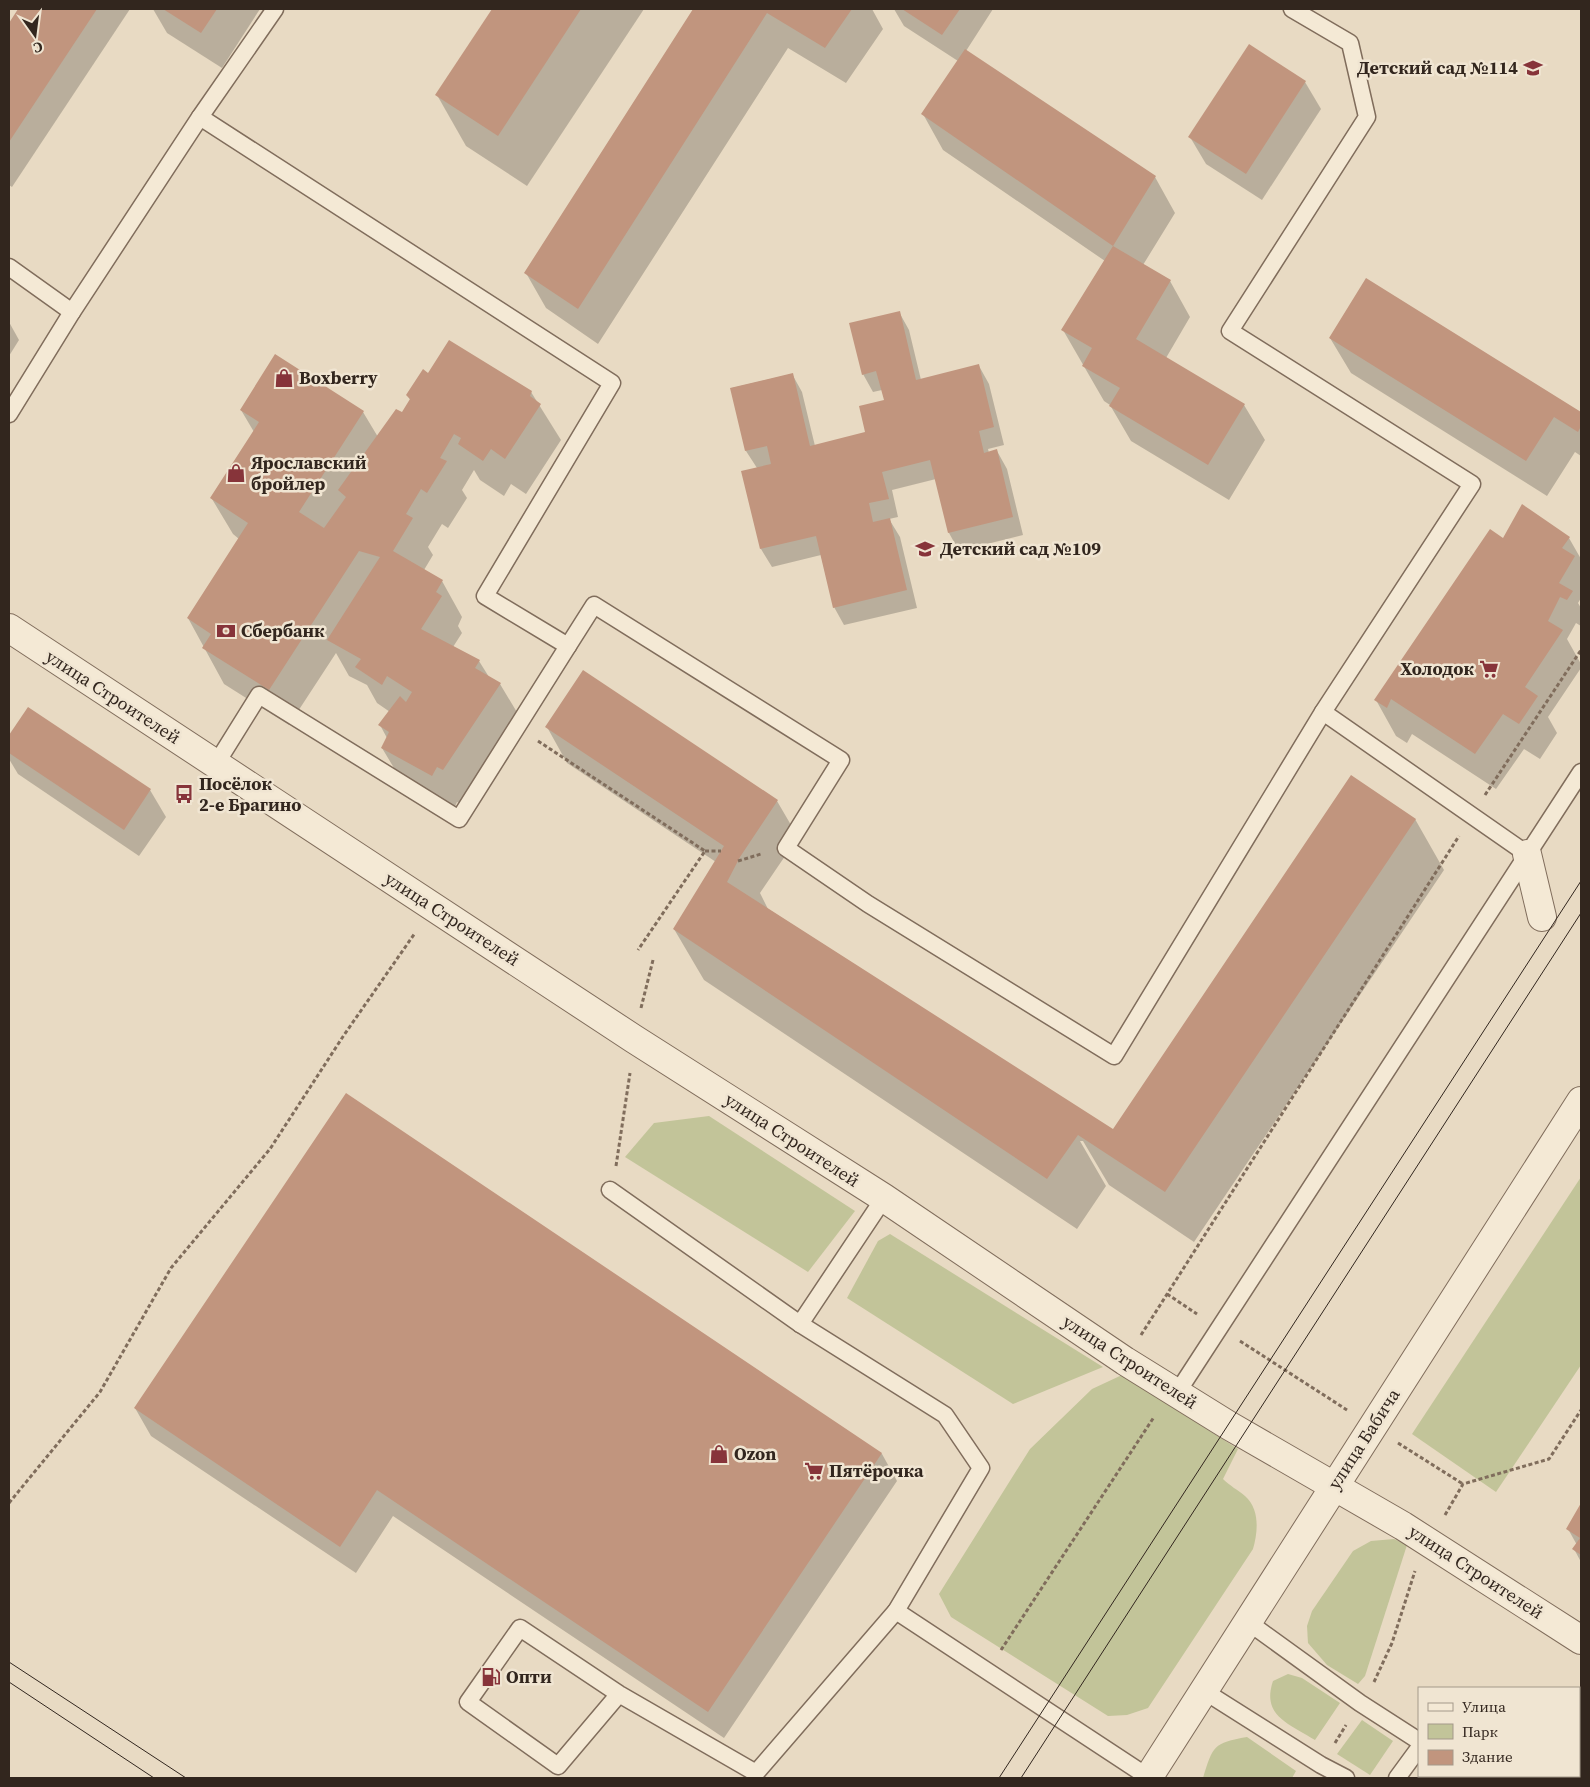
<svg xmlns="http://www.w3.org/2000/svg" width="1590" height="1787" viewBox="0 0 1590 1787" font-family="'Source Serif 4',serif">
<style>
.green{fill:#c2c499}
.shadow{fill:#0003}
.building{fill:#c1957e}
.lines{fill:none;stroke-linecap:round;stroke-linejoin:round}
.service-casing{stroke:#806d5c;stroke-width:19}
.minor-casing{stroke:#806d5c;stroke-width:30}
.tertiary-casing{stroke:#806d5c;stroke-width:30}
.path{stroke:#806d5c;stroke-width:3;stroke-dasharray:4 2.5;stroke-linecap:butt}
.service{stroke:#f4e9d5;stroke-width:16}
.minor{stroke:#f4e9d5;stroke-width:28}
.tertiary{stroke:#f4e9d5;stroke-width:28}
.tram{stroke:#32261e;stroke-width:1}
.labels{text-anchor:middle;stroke-width:5;stroke-linejoin:round;paint-order:stroke}
.poi-label{font-size:18px;font-weight:bold;fill:#32261e;stroke:#f0e5d2;text-anchor:start}
.street-label{font-size:18px;fill:#32261e;stroke:#f0e5d2}
</style>
<rect width="100%" height="100%" fill="#e8dac3"/>
<g class="green">
<path d="M709 1116 855 1211 808 1272 625 1157 654 1123Z"/>
<path d="M1581 1177V1365L1496 1492 1412 1434Z"/>
<path d="M890 1234 1103 1367 1013 1404 847 1298 878 1241Z"/>
<path d="M1122 1375 1238 1449 1223 1479C1230 1486 1238 1490 1245 1496 1260 1509 1258 1532 1253 1549L1148 1708 1127 1715 1108 1716 951 1617 939 1594 1030 1449 1092 1389Z"/>
<path d="M1394 1539 1407 1545 1365 1676 1358 1684 1327 1665 1308 1643 1307 1626 1312 1611 1353 1551 1371 1541Z"/>
<path d="M1288 1674 1302 1678 1340 1703 1315 1740C1290 1724 1261 1716 1273 1681Z"/>
<path d="M1362 1720 1393 1741 1370 1775 1337 1754Z"/>
<path d="M1247 1737 1296 1771 1292 1778H1203C1213 1746 1213 1743 1247 1737Z"/>
</g>
<g class="shadow">
<path d="M20 9H130L12 187 9 185V26Z"/>
<path d="M153 9H260L222 68 167 33Z"/>
<path d="M493 9H644L527 186 466 146 437 95Z"/>
<path d="M694 9H872L883 29 846 83 788 48 598 344 546 308 526 273Z"/>
<path d="M894 9H993L966 51 1155 177 1175 213 1143 265 1170 281 1190 317 1166 358 1244 405 1265 440 1229 500 1131 441 1110 405 1104 401 1063 330 1105 261 943 150 923 114 958 61 904 26Z"/>
<path d="M1305 82 1321 109 1262 200 1206 164 1190 137Z"/>
<path d="M1366 280 1581 414V456L1575 452 1547 496 1351 373 1330 338Z"/>
<path d="M899 312 909 330 921 380 979 366 989 384 1004 445 988 449 989 453 997 451 1007 469 1023 535 959 551 949 533 936 479 892 490 898 517 889 519 900 537 917 608 844 625 834 607 821 555 772 567 761 549 757 468 746 451 732 388 792 374 802 392 815 446 867 433 885 401 882 390 873 392 863 374Z"/>
<path d="M9 322 19 340 9 356Z"/>
<path d="M429 374 531 392 561 440 526 494 511 484 504 496 480 480 474 470 462 490 467 498 448 528 442 524 428 547 433 555 424 570 442 581 462 617 458 626 462 633 453 647 479 661 489 677 500 684 521 719 464 805 457 802 453 811 403 783 382 748 387 738 380 725 390 712 377 703 367 685 349 676 336 653 289 725 224 684 188 618 239 539 233 534 212 499 254 432 241 410 363 412 378 437 402 413 411 401 407 395Z"/>
<path d="M1569 538 1581 559V598L1578 603 1581 608V626L1576 623 1567 639 1581 664V668L1548 717 1557 733 1540 759 1524 749 1496 789 1412 734 1407 743 1396 736 1376 700 1503 540Z"/>
<path d="M584 672 777 801 798 837 760 893 768 909 1114 1131 1415 819 1444 870 1194 1242 1109 1185 1083 1141H1080L1106 1186 1077 1229 704 980 674 929 716 862 567 763 547 727Z"/>
<path d="M28 708 150 790 166 817 139 856 18 774 9 759V737Z"/>
<path d="M346 1095 882 1454 897 1481 724 1738 393 1516 356 1573 151 1436 135 1408Z"/>
<path d="M1581 1505V1562L1574 1549 1577 1545 1568 1529Z"/>
<path d="M1579 1756 1581 1760V1778H1447L1448 1776H1579Z"/>
</g>
<g class="building">
<path d="M18 9H97L9 142V23Z"/>
<path d="M163 9H217L201 33Z"/>
<path d="M492 9H581L498 136 435 95Z"/>
<path d="M693 9H852L825 48 767 13 578 309 524 273Z"/>
<path d="M902 9H960L942 35Z"/>
<path d="M1249 44 1306 81 1246 174 1188 137Z"/>
<path d="M965 49 1156 176 1113 246 1171 280 1136 339 1245 404 1208 465 1109 406 1120 388 1082 366 1092 348 1061 330 1113 246 921 114Z"/>
<path d="M1366 278 1581 412V426L1578 432 1554 417 1526 461 1329 338Z"/>
<path d="M900 311 916 380 979 364 994 427 979 431 984 453 997 449 1013 517 948 533 930 460 882 472 889 499 869 503 873 522 890 518 907 590 833 608 816 536 760 549 741 471 771 464 767 446 745 451 730 388 793 373 810 446 865 432 859 406 884 400 876 371 862 375 849 323Z"/>
<path d="M449 340 532 391 530 396 541 404 505 459 491 449 483 461 458 444 461 438 454 434 440 458 447 461 427 493 421 489 406 514 413 518 393 551 443 580 436 592 442 596 421 629 480 660 475 668 501 683 443 770 437 767 432 776 381 748 389 732 378 725 400 696 406 702 412 692 387 676 382 685 355 667 361 659 327 640 380 557 359 551 269 690 202 648 211 634 187 618 248 523 210 498 259 422 240 410 275 354 364 411 299 512 324 528 346 497 338 490 396 409 402 412 410 399 406 395 423 369 428 373Z"/>
<path d="M1522 504 1570 537 1562 548 1575 556 1559 583 1573 591 1567 600 1560 597 1548 621 1563 630 1525 687 1538 696 1519 724 1503 714 1475 754 1391 699 1387 708 1374 700 1490 529 1503 538Z"/>
<path d="M583 670 778 800 740 857 727 882 1113 1129 1351 775 1416 819 1165 1192 1078 1135 1047 1179 673 929 724 846 545 727Z"/>
<path d="M28 707 151 789 124 830 9 753V735Z"/>
<path d="M346 1093 882 1453 708 1712 377 1490 340 1547 134 1408Z"/>
<path d="M1581 1503V1555L1572 1549 1580 1538 1566 1529Z"/>
<path d="M1579 1768 1581 1770V1778H1445L1447 1776H1579Z"/>
</g>
<g class="lines">
<g class="service-casing">
<g id="service">
<path d="M1292 9 1350 43 1367 117 1230 331 1472 484 1323 712"/>
<path d="M200 117 275 9"/>
<path d="M9 267 72 312"/>
<path d="M9 414 72 312 200 117 612 383 485 596 568 646 594 605 841 760 786 848 868 904 1114 1056 1323 712 1527 854"/>
<path d="M216 764 259 695 459 819 568 646"/>
<path d="M610 1190 800 1324 945 1415 981 1468 896 1611 756 1773 619 1694 520 1628 468 1702 558 1766 619 1694"/>
<path d="M800 1324 884 1198"/>
<path d="M1177 1393 1581 772"/>
<path d="M896 1611 1148 1777"/>
<path d="M1248 1622 1360 1703 1419 1741"/>
<path d="M1204 1691 1321 1765 1346 1778"/>
<path d="M1397 1778 1419 1748"/>
</g>
</g>
<g class="minor-casing">
<g id="minor">
<path d="M9 628 634 1039 884 1198 1125 1361 1228 1425 1403 1526 1581 1640"/>
<path d="M1527 854 1542 917"/>
</g>
</g>
<g class="tertiary-casing">
<path id="tertiary" d="M1148 1778 1581 1101"/>
</g>
<g class="path">
<path d="M538 741 705 851 638 950"/>
<path d="M1485 795 1581 650"/>
<path d="M705 851H721"/>
<path d="M738 861 761 854"/>
<path d="M641 1008 653 960"/>
<path d="M616 1166 630 1073"/>
<path d="M1167 1294 1197 1314"/>
<path d="M1141 1335 1459 836"/>
<path d="M1240 1341 1347 1410"/>
<path d="M1398 1443 1463 1484"/>
<path d="M9 1503 100 1392 171 1268 270 1149 344 1035 415 933"/>
<path d="M1445 1515 1463 1484 1549 1459 1581 1410"/>
<path d="M1001 1650 1154 1417"/>
<path d="M1374 1682 1392 1643 1415 1571"/>
<path d="M1335 1743 1346 1725"/>
</g>
<use href="#service" class="service"/>
<use href="#minor" class="minor"/>
<use href="#tertiary" class="tertiary"/>
<g class="tram">
<path d="M9 1662 186 1778"/>
<path d="M9 1682 154 1778"/>
<path d="M999 1778 1581 881"/>
<path d="M1021 1778 1581 913"/>
</g>
</g>
<defs>
<g id="school-bare" transform="scale(1.5)"><path d="M0-5L7-2L0 1L-7-2ZM-4 1L0 2.5L4 1V4Q0 6-4 4Z" fill="#87343a" stroke="#f0e5d2" stroke-width="2.5" paint-order="stroke"/></g>
<g id="shop-bare" transform="scale(1.5)"><path d="M-5-2.5h2.3a2.7 3.5 0 0 1 5.4 0H5L5.5 6h-11ZM-1.5-2.5h3a1.5 2.3 0 0 0-3 0Z" fill="#87343a" stroke="#f0e5d2" stroke-width="2.5" paint-order="stroke"/></g>
<g id="bank-bare" transform="scale(1.5)"><path d="M-6-4H6V4H-6ZM0-2.3a2.3 2.3 0 1 0 0 4.6a2.3 2.3 0 1 0 0-4.6Z" fill="#87343a" stroke="#f0e5d2" stroke-width="2.5" paint-order="stroke"/></g>
<g id="supermarket-bare" transform="scale(1.5)"><path d="M-6-5.5h2.5l.6 2H6L4.5 2H-2.5L-4.4-4H-6ZM-1.5 3.2a1.3 1.3 0 1 0 .1 0ZM3 3.2a1.3 1.3 0 1 0 .1 0Z" fill="#87343a" stroke="#f0e5d2" stroke-width="2.5" paint-order="stroke"/></g>
<g id="bus-bare" transform="scale(1.5)"><path d="M-5-6H5V4H4V6H2V4H-2V6H-4V4H-5ZM-3.5-4V0h7V-4ZM-3.5 1.2v1.5H-2V1.2ZM2 1.2v1.5H3.5V1.2Z" fill="#87343a" stroke="#f0e5d2" stroke-width="2.5" paint-order="stroke"/></g>
<g id="fuel-bare" transform="scale(1.5)"><path d="M-5.5-6h7V0h2V4h1.3V-2.5L3-4.5l.8-.8L6-3V5H2.5V1h-1V6h-7ZM-4.2-4.7v3.2H.2V-4.7Z" fill="#87343a" stroke="#f0e5d2" stroke-width="2.5" paint-order="stroke"/></g>
</defs>
<g fill-rule="evenodd">
<use href="#school-bare" x="1533" y="68"/>
<use href="#shop-bare" x="284" y="378"/>
<use href="#shop-bare" x="236" y="473"/>
<use href="#school-bare" x="925" y="549"/>
<use href="#bank-bare" x="226" y="631"/>
<use href="#supermarket-bare" x="1489" y="669"/>
<use href="#bus-bare" x="184" y="794"/>
<use href="#shop-bare" x="719" y="1454"/>
<use href="#supermarket-bare" x="814" y="1471"/>
<use href="#fuel-bare" x="491" y="1677"/>
</g>
<g class="labels">
<g class="poi-label">
<text x="1518" y="74" text-anchor="end">Детский сад №114</text>
<text x="299" y="384">Boxberry</text>
<text x="251" y="469">Ярославский<tspan x="251" dy="21">бройлер</tspan></text>
<text x="940" y="555">Детский сад №109</text>
<text x="241" y="637">Сбербанк</text>
<text x="1474" y="675" text-anchor="end">Холодок</text>
<text x="199" y="790">Посёлок<tspan x="199" dy="21">2-е Брагино</tspan></text>
<text x="734" y="1460">Ozon</text>
<text x="829" y="1477">Пятёрочка</text>
<text x="506" y="1683">Опти</text>
</g>
<g class="street-label">
<text transform="translate(113 697) rotate(33)" y="6">улица Строителей</text>
<text transform="translate(452 919) rotate(33)" y="6">улица Строителей</text>
<text transform="translate(792 1140) rotate(33)" y="6">улица Строителей</text>
<text transform="translate(1130 1362) rotate(33)" y="6">улица Строителей</text>
<text transform="translate(1364 1439) rotate(-57)" y="6">улица Бабича</text>
<text transform="translate(1476 1572) rotate(33)" y="6">улица Строителей</text>
</g>
</g>
<rect width="1590" height="1787" fill="none" stroke="#32261e" stroke-width="20"/>
<rect x="1418" y="1687" width="162" height="90" fill="#f0e5d2" stroke="#a4998a"/>
<rect x="1428" y="1703" width="25" height="8" fill="#f4e9d5" stroke="#a4998a"/>
<text x="1462" y="1712" font-size="15" fill="#32261e">Улица</text>
<rect x="1428" y="1724" width="25" height="15" fill="#c2c499" stroke="#a4998a"/>
<text x="1462" y="1737" font-size="15" fill="#32261e">Парк</text>
<rect x="1428" y="1750" width="25" height="15" fill="#c1957e" stroke="#a4998a"/>
<text x="1462" y="1762" font-size="15" fill="#32261e">Здание</text>
<g transform="translate(35 35) rotate(166)" stroke="#f0e5d2" stroke-width="4" paint-order="stroke">
<path d="M0-4L9 19L0 12L-9 19Z" fill="#32261e"/>
<text y="-8" font-size="14" font-weight="bold" text-anchor="middle" fill="#32261e">С</text>
</g>
</svg>
